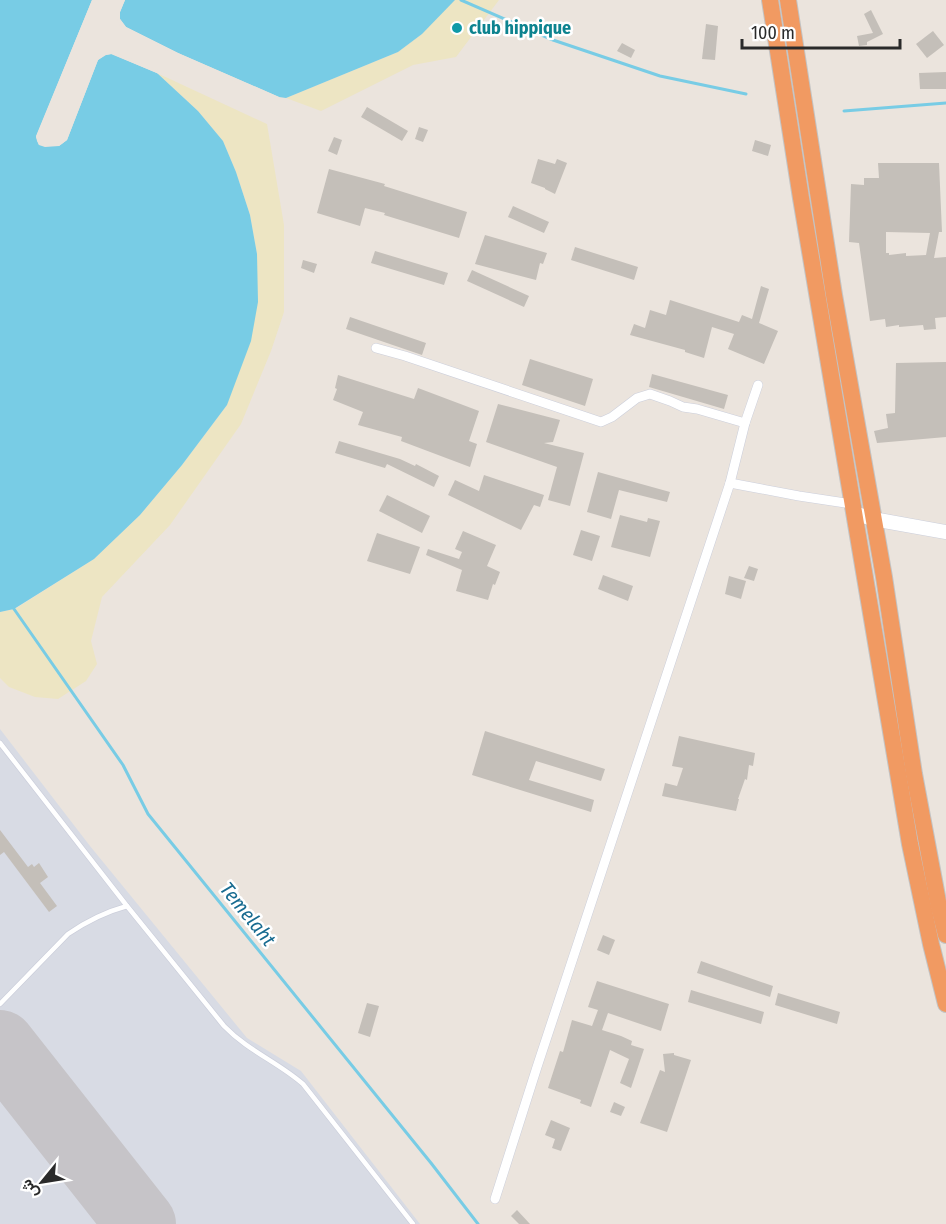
<svg xmlns="http://www.w3.org/2000/svg" width="946" height="1224" viewBox="0 0 946 1224" font-family="'Fira Sans Condensed',Vazirmatn,sans-serif">
<style>
.airport{fill:#d8dbe4}
.sand{fill:#ede5c3}
.water{fill:#78cce5}
.pier{fill:#ebe4dd}
.lines{fill:none;stroke-linecap:round;stroke-linejoin:round}
.stream{stroke:#78cce5;stroke-width:3}
.runway{stroke:#c6c4c8;stroke-width:70}
.building{fill:#c4bfb9;fill-rule:evenodd}
.lane-casing{stroke:#cccfdb;stroke-width:6}
.street-casing{stroke:#cccfdb;stroke-width:10}
.secondary-casing{stroke:#cccfdb;stroke-width:15}
.highway-casing{stroke:#c3c3c3;stroke-width:18}
.lane{stroke:#fff;stroke-width:4.5}
.street{stroke:#fff;stroke-width:9}
.secondary{stroke:#fff;stroke-width:14}
.highway{stroke:#f19a62;stroke-width:16}
.culture-dot{fill:#0f9aa8;stroke:#fff;stroke-width:2}
.labels{text-anchor:middle;stroke-width:5;stroke-linejoin:round;paint-order:stroke}
.culture-label{font-size:18px;font-weight:bold;fill:#0d838f;stroke:#fff;text-anchor:start}
.water-label{font-size:20px;font-style:italic;fill:#186b90;stroke:#fff}
</style>
<rect width="100%" height="100%" fill="#ebe4dd"/>
<path class="airport" d="M0 729 90 846 247 1038 301 1071 420 1224H0Z"/>
<g class="sand">
<path d="M425 0H499L456 57 413 65 321 111 286 98 398 52 422 34Z"/>
<path d="M157 73 267 124 284 225V312L271 351 241 424 170 525 102 597 91 641 97 664 86 681 58 699 35 697 9 687 0 678V612L15 609 94 559 140 515 182 465 227 405 257 254 250 215 236 172 223 141 198 111Z"/>
</g>
<g class="water">
<path d="M0 0H92L36 136 37 141 39 145 59 146 67 140 98 60 106 55 111 54 157 73 198 111 223 141 236 172 250 215 257 254 258 302 251 341 227 405 182 465 140 515 94 559 14 609 0 612Z"/>
<path d="M125 0H455L422 34 398 52 286 98 279 97 178 53 126 27 120 19V12Z"/>
</g>
<g class="pier">
<path d="M92 0 95 1 39 137 41 143 45 144 58 143 64 138 95 59 104 52 113 51 158 70 166 77 112 54 105 55 98 60 67 140 59 146 45 147 39 145 36 137Z"/>
<path d="M121 0H125L120 12V19L126 27 178 53 279 97 278 100 177 56 125 29 120 26 117 19V11Z"/>
</g>
<g class="lines">
<g class="stream">
<path d="M461 0 553 40 660 76 746 94"/>
<path d="M844 111 946 103"/>
<path d="M14 609 123 765 148 814 431 1163 478 1224"/>
</g>
<path class="runway" d="M0 1045 141 1224"/>
</g>
<g class="building">
<path d="M871 10 883 34 867 42V45L859 46 857 36 873 33 864 14Z"/>
<path d="M706 24 718 26 715 60 702 59Z"/>
<path d="M933 31 944 45 927 58 916 44Z"/>
<path d="M622 43 635 50 631 58 617 51Z"/>
<path d="M946 72V89H920L919 73Z"/>
<path d="M367 107 408 131 402 141 361 117Z"/>
<path d="M419 127 428 130 423 142 415 139Z"/>
<path d="M334 137 342 140 337 155 328 151Z"/>
<path d="M755 140 771 145 768 156 752 151Z"/>
<path d="M538 159 555 164 557 159 567 163 555 194 545 189V188L531 183Z"/>
<path d="M878 163H939L942 232H939L934 258 946 257V317L935 318 936 329 924 330 923 325 899 327V325L886 327 885 319 870 321 859 243 849 242 851 184 864 185V178H879ZM886 232 930 233 926 255 906 256V253L889 255V253H886Z"/>
<path d="M329 169 385 184 384 186 467 212 459 238 384 215 385 213 365 208 360 226 317 213Z"/>
<path d="M513 206 549 222 544 233 508 217Z"/>
<path d="M485 235 547 253 543 264 540 263 536 280 475 264Z"/>
<path d="M575 247 638 267 634 280 571 260Z"/>
<path d="M375 251 448 273 444 285 371 263Z"/>
<path d="M303 260 317 264 314 273 301 268Z"/>
<path d="M472 270 529 296 524 307 467 281Z"/>
<path d="M761 286 769 289 759 323 778 331 764 364 728 349 734 334 712 327 704 358 685 352V350L630 335 634 324 645 328 650 310 666 315 670 300 739 322 742 315 752 319Z"/>
<path d="M350 317 426 343 422 355 346 329Z"/>
<path d="M530 359 593 379 585 406 522 385Z"/>
<path d="M946 362V437L877 443 874 431 888 428 886 414 895 413 896 363Z"/>
<path d="M652 374 728 395 724 409 649 387Z"/>
<path d="M338 375 414 399 418 388 479 411 469 441 477 444 470 467 401 441 402 437 358 425 363 412 333 400 337 389 335 388Z"/>
<path d="M498 404 560 420 553 442 544 443 584 453 570 506 548 500 557 467 486 442Z"/>
<path d="M339 441 400 459 415 466 416 464 439 476 434 487 387 464 385 468 335 453Z"/>
<path d="M598 472 670 492 667 502 619 490 611 519 587 512Z"/>
<path d="M484 475 544 495 540 507 534 505 521 530 448 495 455 480 479 491Z"/>
<path d="M387 495 430 516 422 533 379 511Z"/>
<path d="M620 515 647 522 648 518 660 521 650 557 611 547Z"/>
<path d="M581 530 600 536 592 561 573 555Z"/>
<path d="M463 531 496 545 487 566 500 572 495 585 493 584 488 600 456 591 462 570 426 555 428 549 459 559 462 552 455 549Z"/>
<path d="M377 533 420 547 410 574 367 561Z"/>
<path d="M749 566 758 569 754 581 744 578Z"/>
<path d="M603 575 633 586 628 601 598 589Z"/>
<path d="M729 576 746 581 741 599 725 594Z"/>
<path d="M485 731 605 769 601 781 536 761 529 780 594 800 591 812 472 775Z"/>
<path d="M679 736 755 753 753 766 749 765 747 780 745 779 738 799H739L736 811 662 796 665 783 677 786 683 768 672 766Z"/>
<path d="M0 830 28 867 32 864 34 867 39 863 48 877 40 883 57 906 49 912 4 852 0 855Z"/>
<path d="M603 935 615 940 609 955 597 950Z"/>
<path d="M701 961 773 986 770 997 697 973Z"/>
<path d="M597 981 669 1004 661 1031 608 1013 602 1030 621 1036 632 1041 631 1045 644 1049 631 1088 620 1083 629 1059 610 1050 591 1107 580 1103 581 1100 548 1088 560 1051 563 1052 572 1020 592 1026 598 1010 588 1007Z"/>
<path d="M691 990 764 1012 761 1024 688 1002Z"/>
<path d="M778 993 840 1012 837 1024 775 1005Z"/>
<path d="M367 1003 379 1006 370 1037 358 1033Z"/>
<path d="M674 1053V1055L691 1060 667 1132 640 1123 660 1070 665 1072 663 1054Z"/>
<path d="M614 1102 625 1107 621 1116 610 1112Z"/>
<path d="M551 1120 570 1128 561 1151 552 1148 555 1139 545 1135Z"/>
<path d="M517 1210 530 1224H519L511 1216Z"/>
</g>
<g class="lines">
<g class="lane-casing">
<g id="lane">
<path d="M0 743 127 906 224 1026C248 1051 278 1062 303 1084L413 1224"/>
<path d="M0 1004 68 934C87 921 105 912 127 906"/>
</g>
</g>
<g class="street-casing">
<g id="street">
<path d="M376 348 405 356 601 422 612 417 637 398 650 394 670 401 683 407 697 409 745 423"/>
<path d="M730 483 799 496 852 504"/>
<path d="M495 1199 537 1067 730 483 745 423 758 385"/>
</g>
</g>
<g class="secondary-casing">
<path id="secondary" d="M854 513 873 519 946 532"/>
</g>
<g class="highway-casing">
<g id="highway">
<path d="M770 0 801 198 910 844 931 944 946 1004"/>
<path d="M788 0 834 295 884 577 914 774 939 907 946 935"/>
</g>
</g>
<use href="#lane" class="lane"/>
<use href="#street" class="street"/>
<use href="#secondary" class="secondary"/>
<use href="#highway" class="highway"/>
</g>
<circle class="culture-dot" cx="457" cy="28" r="6"/>
<g class="labels">
<g class="culture-label">
<text x="469" y="34">club hippique</text>
</g>
<g class="water-label">
<text transform="translate(248 914) rotate(51)" y="7">Temelaht</text>
</g>
</g>
<g transform="translate(42 1182) rotate(240)" stroke="#ffffff" stroke-width="4.5" paint-order="stroke">
<path d="M0-4.5L10 22L0 15L-10 22Z" fill="#2a2a2a"/>
<text y="-9" font-size="16" font-weight="bold" text-anchor="middle" fill="#2a2a2a">ش</text>
</g>
<path d="M742 39v9h158v-9" fill="none" stroke="#2a2a2a" stroke-width="3"/>
<text x="751" y="39" font-size="18" fill="#2a2a2a" stroke="#ffffff" stroke-width="4.5" paint-order="stroke">100 m</text>
</svg>
